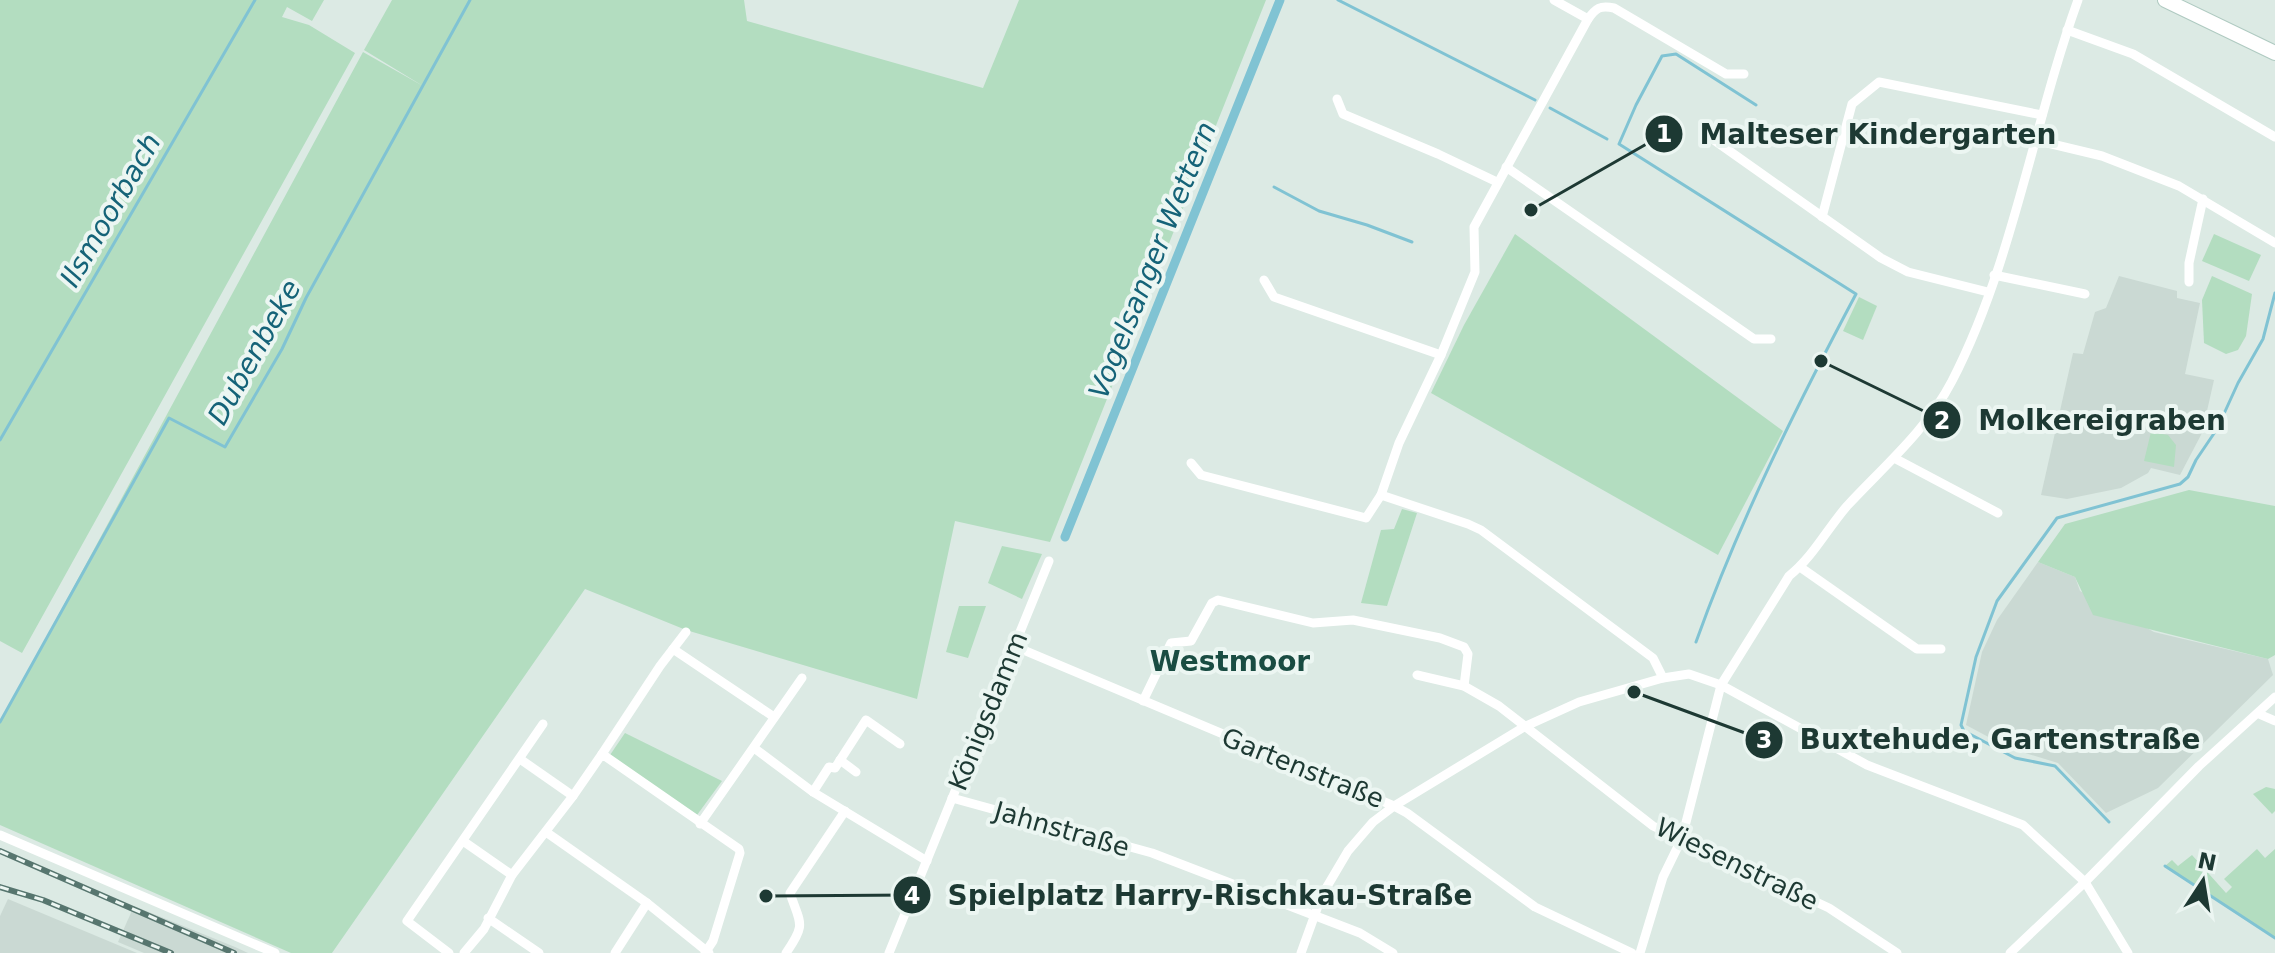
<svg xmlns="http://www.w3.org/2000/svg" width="2275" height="953" viewBox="0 0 2275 953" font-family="'DejaVu Sans',sans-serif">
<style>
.built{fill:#cad9d3}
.green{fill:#b3ddc0}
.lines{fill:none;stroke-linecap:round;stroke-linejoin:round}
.stream{stroke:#80c3d3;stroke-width:3}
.canal{stroke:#80c3d3;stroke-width:9}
.secondary-casing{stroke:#afcac1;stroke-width:16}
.street{stroke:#fff;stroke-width:9}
.secondary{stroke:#fff;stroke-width:14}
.rail-casing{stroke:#57766f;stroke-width:6}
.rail{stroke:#ecf6f2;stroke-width:3;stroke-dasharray:9;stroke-linecap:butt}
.labels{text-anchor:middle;stroke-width:8;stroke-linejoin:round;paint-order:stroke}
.street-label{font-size:26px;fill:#1d3933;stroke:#ecf6f2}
.water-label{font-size:28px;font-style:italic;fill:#156378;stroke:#ecf6f2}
.neighbourhood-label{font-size:28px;font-weight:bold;fill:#194c42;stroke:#ecf6f2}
.leader{fill:none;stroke:#1d3933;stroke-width:3}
.callout-dot{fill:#1d3933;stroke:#ecf6f2;stroke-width:3}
.mark-label{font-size:24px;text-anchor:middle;font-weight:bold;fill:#fff}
.callout-label{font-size:28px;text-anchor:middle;font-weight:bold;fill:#1d3933;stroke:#ecf6f2;stroke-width:8;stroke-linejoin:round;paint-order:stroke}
</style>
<rect width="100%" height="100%" fill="#dceae4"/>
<g class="built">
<path d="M2119 276 2177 291V298L2200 303 2185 374 2214 380 2202 433 2180 475 2151 468 2148 473 2121 488 2067 499 2041 495 2073 353 2083 354 2095 312 2106 308Z"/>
<path d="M2038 562 2075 577 2080 591 2154 632 2268 659 2273 675 2158 788 2106 813 2058 763 2009 748 1966 725 1982 652 1997 620Z"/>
<path d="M8 899 137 953H0V916Z"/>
<path d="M134 906 235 947 248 953H144L118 942Z"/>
</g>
<g class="green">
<path d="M0 0H324L312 21 287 7 282 17 309 25 355 53 22 653 0 641Z"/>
<path d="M392 0H744L747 21 983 88 1019 0H1266L1050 542 955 521 917 699 686 630 585 589 332 953H291L0 825V723L363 52 423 86 364 50Z"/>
<path d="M1515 234 1783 431 1718 555 1431 393 1464 325Z"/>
<path d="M2214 234 2261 255 2249 281 2202 261Z"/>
<path d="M2212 276 2252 294 2246 336 2238 350 2226 354 2204 343 2202 300Z"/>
<path d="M1859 297 1877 306 1863 340 1843 331Z"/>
<path d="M2151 432 2168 435 2176 445 2174 467 2144 461Z"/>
<path d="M2189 490 2275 506V655L2268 659 2093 615 2075 577 2038 562 2065 524Z"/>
<path d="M1402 509 1417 513 1387 606 1361 603 1381 530 1394 529Z"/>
<path d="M1002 546 1042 554 1022 599 988 583Z"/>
<path d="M959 606H986L968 658 946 652Z"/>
<path d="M625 733 722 781 697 815 610 755Z"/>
<path d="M2266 787 2275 789V811L2272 814 2253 794Z"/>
<path d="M2257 849 2265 858 2275 849V938L2165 866 2172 860 2178 866 2192 855 2226 893 2232 887 2224 879Z"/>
</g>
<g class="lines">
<g class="stream">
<path d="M1338 0 1535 100"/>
<path d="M1550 108 1607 139"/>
<path d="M1274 187 1319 211 1367 225 1412 242"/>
<path d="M0 440 255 0"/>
<path d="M1696 642C1739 522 1796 407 1856 294L1619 144 1636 105 1662 56 1676 54 1756 105"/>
<path d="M0 722 169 418 225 447 282 349 306 298 470 0"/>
<path d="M2109 822 2055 766 2015 758 1964 731 1961 725 1976 657 1997 601 2057 518 2180 484 2188 477 2196 460 2217 429 2238 383 2263 339 2275 293"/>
<path d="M2165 866 2275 938"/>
</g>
<path class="canal" d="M1065 537 1280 0"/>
<g class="secondary-casing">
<path id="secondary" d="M2165 0 2275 53"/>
</g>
<g class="street">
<path d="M1554 0 1588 19 1474 227 1475 272 1441 355 1399 443 1381 495 1468 524 1481 530 1653 658 1663 678"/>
<path d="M1588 19C1596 8 1600 5 1614 8L1726 74H1744"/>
<path d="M2067 30 2133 54 2275 137"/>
<path d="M1337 99 1343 114 1438 154 1497 182"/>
<path d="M1704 133 1881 258 1908 272 1988 292"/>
<path d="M2035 140 2102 156 2179 186 2275 243"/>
<path d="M1506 167 1754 339H1771"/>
<path d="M1822 217 1852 104 1879 82 2042 115"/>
<path d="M1994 275 2085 294"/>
<path d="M1264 280 1274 297 1441 355"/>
<path d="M2189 282V263L2203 199"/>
<path d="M1896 459 1998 513"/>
<path d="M1191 463 1201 475 1366 518 1381 495"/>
<path d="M1800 567 1917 649H1941"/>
<path d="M1014 646 1394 806 1407 813 1535 907 1632 953"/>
<path d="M673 649 774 717"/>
<path d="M1417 675 1464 686 1499 706 1653 826 1829 908 1897 953"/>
<path d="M1143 701 1171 643 1191 641 1212 603 1218 600 1313 623 1353 620 1440 638 1464 647 1468 654 1464 686"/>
<path d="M2259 714 2275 721"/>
<path d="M754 748 813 792 927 861"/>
<path d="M602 754 660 666 686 632"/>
<path d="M520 759 573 796"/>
<path d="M840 760 856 772"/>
<path d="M813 792 829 767 835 768 866 720 900 744"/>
<path d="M952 798 1152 853 1360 933 1393 953"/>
<path d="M700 824 802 678"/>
<path d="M546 832 647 903 709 953"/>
<path d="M0 835 275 953"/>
<path d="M463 841 512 875"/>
<path d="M488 918 539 953"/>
<path d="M449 953 407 921 543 724"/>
<path d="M464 953 484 929 512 875 573 796 602 754 739 849 740 853 713 941 705 953"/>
<path d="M615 953 647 903"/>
<path d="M786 953C807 923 800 924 790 893L845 811"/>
<path d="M889 953 1049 561"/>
<path d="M1301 953 1322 895 1348 851 1373 822 1394 806 1524 727 1579 702 1663 678 1689 674 1721 685 1867 765 2023 825 2085 882 2128 953"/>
<path d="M1640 953 1663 877 1682 838 1721 685 1789 576C1813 557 1827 529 1847 506 1885 465 1926 431 1952 381 2013 263 2033 124 2078 0"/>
<path d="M2010 953 2085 882 2199 766 2275 697"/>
</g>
<use href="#secondary" class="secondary"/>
<g class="rail-casing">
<g id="rail">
<path d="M0 851 234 953"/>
<path d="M0 887 43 900 171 953"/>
</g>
</g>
<use href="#rail" class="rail"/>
</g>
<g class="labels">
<g class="street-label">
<text transform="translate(988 711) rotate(-68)" y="9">Königsdamm</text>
<text transform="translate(1303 768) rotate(22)" y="9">Gartenstraße</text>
<text transform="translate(1062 829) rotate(16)" y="9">Jahnstraße</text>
<text transform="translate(1737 864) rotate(26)" y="9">Wiesenstraße</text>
</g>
<g class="water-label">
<text transform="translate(110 210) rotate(-60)" y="10">Ilsmoorbach</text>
<text transform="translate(1152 260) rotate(-68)" y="10">Vogelsanger Wettern</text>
<text transform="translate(254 352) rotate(-61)" y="10">Dubenbeke</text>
</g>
<g class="neighbourhood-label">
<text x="1230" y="671">Westmoor</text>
</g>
</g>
<path class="leader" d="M1531 210L1664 134M1821 361L1942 420M1634 692L1764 740M766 896L912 895"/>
<g class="callout-dot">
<circle cx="1531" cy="210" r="8"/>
<circle cx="1821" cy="361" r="8"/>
<circle cx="1634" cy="692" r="8"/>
<circle cx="766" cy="896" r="8"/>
<circle cx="1664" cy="134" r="20"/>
<circle cx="1942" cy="420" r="20"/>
<circle cx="1764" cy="740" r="20"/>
<circle cx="912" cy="895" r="20"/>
</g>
<g class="mark-label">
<text x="1664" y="142">1</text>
<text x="1942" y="429">2</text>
<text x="1764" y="748">3</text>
<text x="912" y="904">4</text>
</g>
<g class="callout-label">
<text x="1878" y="144">Malteser Kindergarten</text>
<text x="2102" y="430">Molkereigraben</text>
<text x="2000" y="749">Buxtehude, Gartenstraße</text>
<text x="1210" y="905">Spielplatz Harry-Rischkau-Straße</text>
</g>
<g transform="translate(2203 881) rotate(12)" stroke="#ecf6f2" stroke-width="6" paint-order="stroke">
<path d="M0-6L14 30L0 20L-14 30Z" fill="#1d3933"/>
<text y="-12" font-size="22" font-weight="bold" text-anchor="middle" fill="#1d3933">N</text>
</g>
</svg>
